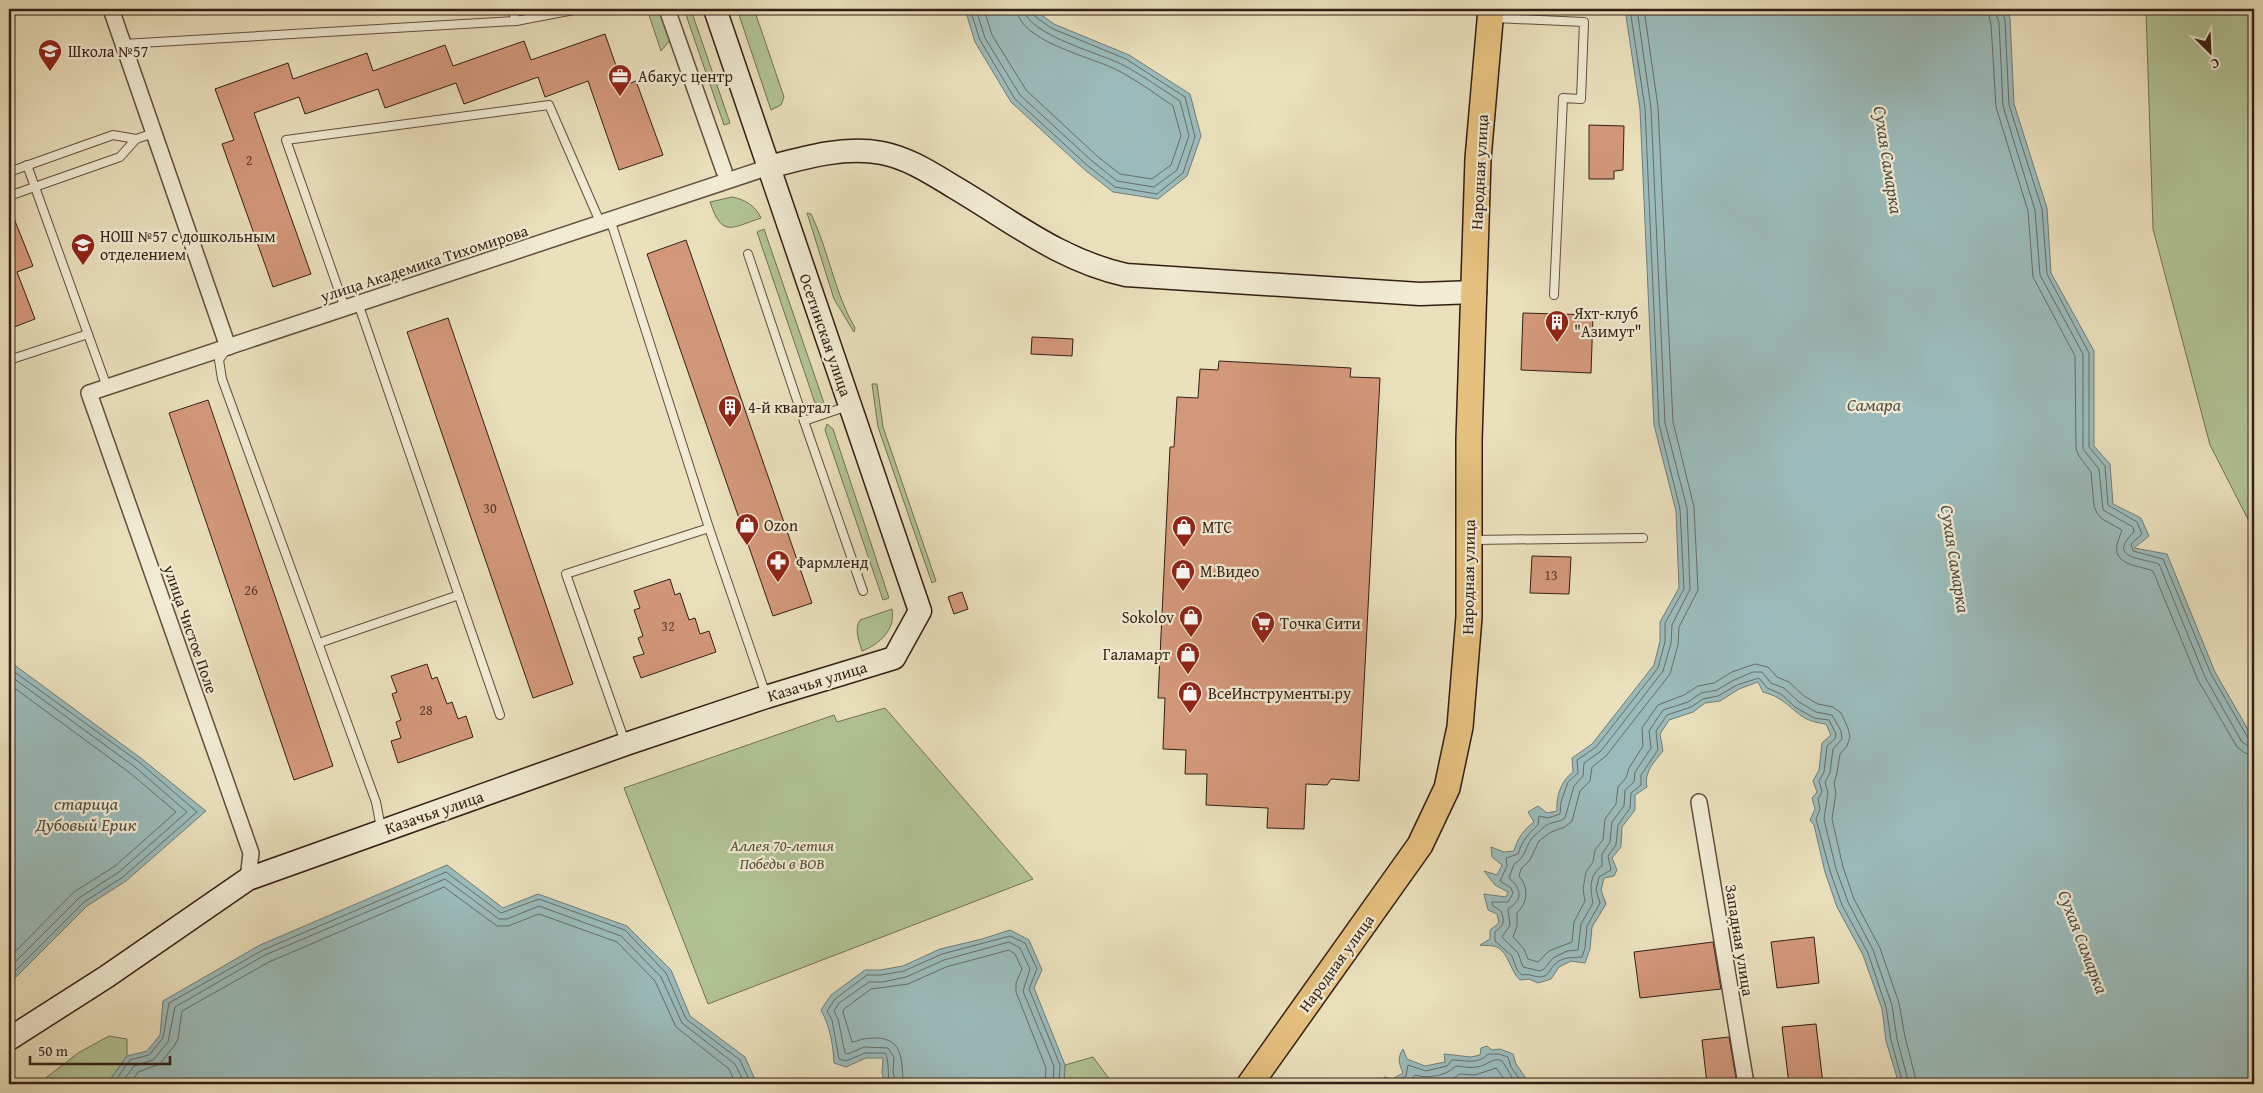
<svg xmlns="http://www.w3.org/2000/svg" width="2263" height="1093" viewBox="0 0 2263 1093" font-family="'Gentium Book Plus',serif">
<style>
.green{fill:#b1c395;stroke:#727054}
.water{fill:#9bbbba;stroke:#717c78}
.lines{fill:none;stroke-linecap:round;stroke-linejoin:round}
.shore{stroke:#676c67;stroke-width:1}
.building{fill:#d3987a;stroke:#331e14}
.lane-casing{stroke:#614e3e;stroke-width:10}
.street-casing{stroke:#614e3e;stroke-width:18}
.secondary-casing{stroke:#331e14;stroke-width:25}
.primary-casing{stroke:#331e14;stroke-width:28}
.lane{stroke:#f1ebd3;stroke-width:8}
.street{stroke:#f1ebd3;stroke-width:15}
.secondary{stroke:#f1ebd3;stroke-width:22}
.primary{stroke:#e5c07e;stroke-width:25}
.labels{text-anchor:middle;stroke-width:4.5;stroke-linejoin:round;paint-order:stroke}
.number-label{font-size:14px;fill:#5b3c2e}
.poi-label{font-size:16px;fill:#331e14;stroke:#f1ebd3;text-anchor:start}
.street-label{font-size:16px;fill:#331e14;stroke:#f1ebd3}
.park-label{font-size:16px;font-style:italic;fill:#59503b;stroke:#f1ebd3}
.water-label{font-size:18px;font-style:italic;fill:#524d46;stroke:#f1ebd3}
</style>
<rect width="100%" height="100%" fill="#eae0bc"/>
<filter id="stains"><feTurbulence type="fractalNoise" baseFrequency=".004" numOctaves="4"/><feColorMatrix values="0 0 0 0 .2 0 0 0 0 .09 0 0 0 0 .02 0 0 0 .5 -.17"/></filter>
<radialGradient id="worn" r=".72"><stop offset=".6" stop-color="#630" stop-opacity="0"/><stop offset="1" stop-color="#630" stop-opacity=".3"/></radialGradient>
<g class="green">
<path d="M647 9 660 10 671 39 661 51Z"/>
<path d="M684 9 691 10 730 123 724 125Z"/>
<path d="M737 9H754L784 97 781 105 771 110Z"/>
<path d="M2146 9H2254V531L2210 445 2153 229Z"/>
<path d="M732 197C744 199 756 206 761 218 731 228 722 238 710 202Z"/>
<path d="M807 213 811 214C829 251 834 292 855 328L854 332 834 299Z"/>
<path d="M764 229 824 403 816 406 757 232Z"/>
<path d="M872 384H877L883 427 936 581 932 583 878 427Z"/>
<path d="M827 424 833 429 889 598 883 600 825 430Z"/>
<path d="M892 609C896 629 880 644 862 651 859 640 854 630 860 620Z"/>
<path d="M885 708 1033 879 708 1004 624 788 834 715 837 722Z"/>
<path d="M109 1036 127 1039V1056L107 1084H38L78 1053Z"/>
<path d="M1093 1057 1113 1084H1064L1065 1065Z"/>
</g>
<g class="water">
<path d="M965 9H1033L1054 24 1129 55 1190 94 1201 136 1187 176 1158 199 1113 192 1085 170 1011 102 975 42Z"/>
<path d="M1625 9H2005L2010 18 2014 104 2047 208 2051 273 2094 351V446L2110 464 2113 504 2141 518 2149 536 2134 548 2167 554 2215 672 2254 740V1084H1899L1886 1041 1882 1009 1863 955 1837 907 1825 872 1814 825 1810 820 1815 809 1812 798 1817 792 1813 781 1819 770 1822 743 1831 735 1826 724C1799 721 1798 710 1778 698 1774 695 1768 694 1763 692L1758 682 1739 689 1720 701 1705 703 1693 712 1669 720 1660 734 1663 751C1654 762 1644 772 1647 787L1635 795V810L1622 827 1621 847 1612 858 1617 870 1614 876 1604 878 1601 890 1606 904 1592 927 1590 949 1585 963 1571 961 1559 967 1551 979 1538 983 1529 979 1520 980C1510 971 1509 953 1497 947 1492 945 1485 946 1480 945L1490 939V930L1499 923 1497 914 1488 910 1484 894 1506 897 1508 892 1495 885 1484 871 1497 875 1502 865 1492 857 1491 847 1504 852 1514 851C1517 839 1524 829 1534 822L1528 812 1538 806 1547 813 1557 811C1556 796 1561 781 1573 772L1572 758 1592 744 1654 665 1660 641V622L1679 588 1676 511 1654 425 1640 109Z"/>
<path d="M9 661 142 759 206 811 126 881 87 906 9 984Z"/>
<path d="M447 865 503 908 538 894 627 926 671 970 690 1016 745 1057 757 1084 574 1083 573 1084H107L127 1056 147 1051 160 1035 163 1001 260 945Z"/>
<path d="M1010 930 1029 940 1042 970 1034 988 1065 1065 1064 1084H885L882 1073 883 1058H866L846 1067 834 1063C833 1044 830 1027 821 1010L831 995 865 970H880L903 966 940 949 982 939Z"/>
<path d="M1487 1046 1492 1050 1500 1049 1513 1054 1516 1064 1530 1084H1384V1077L1392 1079 1403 1073C1399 1064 1397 1058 1403 1049L1407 1059 1425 1066 1445 1062 1444 1054 1471 1057 1480 1055 1481 1048Z"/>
</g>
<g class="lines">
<g class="shore">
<path d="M970 9 980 40 1015 99 1088 166 1115 187 1157 194 1183 173 1195 137 1185 97 1126 59 1051 28 1032 14 1031 9"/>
<path d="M976 9 985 38 1020 95 1092 161 1117 181 1154 187 1177 170 1189 136 1180 101C1162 89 1143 76 1125 66 1104 54 1026 35 1024 9"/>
<path d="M984 9 992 35 1026 90 1097 156 1120 174 1152 179 1171 165 1181 136 1173 106C1156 94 1139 82 1121 72 1097 58 1018 42 1017 9"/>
<path d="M1630 9 1645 108 1659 424 1680 509 1684 589 1665 623V642L1658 668 1596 747 1577 760 1578 773 1568 782 1561 802 1560 814 1548 818 1539 816 1538 825C1528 834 1522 841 1518 854L1506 858 1507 866 1500 881 1511 888 1513 893 1508 902H1492L1493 906 1501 911C1505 922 1504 925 1495 932V941L1512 956 1517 970 1522 975C1530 973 1537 979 1545 976 1550 973 1551 967 1555 964 1564 956 1572 958 1582 957L1585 948 1587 926 1600 903 1596 890 1599 877 1611 870 1608 856 1616 845 1618 825 1630 808 1631 793 1641 785V775L1658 750 1656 731 1667 715 1691 707 1703 699 1718 696 1737 685 1759 678 1767 688 1781 694 1795 707 1814 718 1829 720 1836 734 1835 739 1827 746 1824 772 1819 781 1822 792 1818 799 1820 809 1816 819 1830 871 1842 905 1868 953 1886 1007 1891 1040 1903 1084"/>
<path d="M1637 9 1651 108 1665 423 1687 508 1690 589 1672 625 1671 643 1663 671 1601 751 1584 763 1583 776 1574 786 1565 818C1559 823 1553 821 1547 825 1545 825 1537 834 1535 835 1524 845 1528 856 1514 864L1509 878C1522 889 1523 900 1508 909L1510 925 1502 937 1518 953 1523 967 1540 971 1544 969 1553 958 1567 951 1578 950 1581 924 1593 903C1590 888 1589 875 1602 866V854L1610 842 1612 822 1624 806 1625 790 1634 782 1635 772 1651 748 1649 731 1663 710 1688 702 1701 693 1717 690 1734 680 1753 672H1762L1771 683 1784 688 1799 702 1816 712 1832 715 1841 731 1842 739 1833 749 1830 773 1825 782 1828 793 1824 819 1836 869 1848 902 1873 950 1892 1005 1897 1039 1909 1084"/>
<path d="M1644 9 1658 107 1673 422 1694 507 1698 590 1679 627 1678 645 1670 674 1606 756 1592 767 1590 781 1580 791 1572 821 1565 827 1551 832 1539 841 1530 860 1521 869 1519 876C1529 888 1528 902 1517 913V926L1513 937 1524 949 1528 959 1538 962 1549 951 1572 942 1574 922 1585 901 1583 889 1586 872 1593 862 1595 850 1603 840 1605 819 1616 804 1618 787 1626 778 1629 768 1643 746 1642 728 1658 705 1684 695 1698 686 1714 683 1732 672 1755 664 1768 667 1777 677 1789 682 1804 696 1818 704 1833 707 1841 713 1848 728 1850 737 1847 746 1840 754 1837 773 1834 783 1836 793 1832 819 1843 867 1854 899 1880 948 1899 1003 1905 1037 1917 1084"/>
<path d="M1987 9 1991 24 1996 107 2028 211 2033 277 2075 356 2076 449 2079 456 2091 472 2094 506 2097 513 2102 519 2122 530C2121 534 2119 537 2118 541 2110 566 2139 565 2153 571L2198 680 2237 747 2245 753 2254 755"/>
<path d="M1994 9 1999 22 2003 106 2035 210 2040 275 2083 354V449L2099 469 2103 510 2133 527 2134 532C2106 559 2143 558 2159 564L2205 677 2242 742 2248 746 2254 747"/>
<path d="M2001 9 2005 20 2009 105 2042 209 2047 274 2089 353V447L2105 466 2108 505 2137 522 2142 534 2131 544 2133 551 2163 559 2211 674 2248 738 2254 741"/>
<path d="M9 668 139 762 197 812 123 877 84 902 9 977"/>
<path d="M9 675 135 767 187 812 119 872 79 898 9 968"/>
<path d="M9 684 130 773 176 812 115 866 74 892 9 958"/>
<path d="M113 1084 130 1060 149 1055 163 1038 169 1003 263 950 446 872 501 913 539 899 625 930 666 973 686 1019 740 1060 751 1084"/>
<path d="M121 1084 134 1066 153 1060 168 1042 175 1007 265 955 445 879 499 919H507L539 906 621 936 661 977 682 1023 735 1064 745 1084"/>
<path d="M130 1084 138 1072 160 1064 174 1046 178 1039 182 1011 269 962 444 887 497 926H508L539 914 617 942 655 981 676 1027 729 1069 736 1084"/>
<path d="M889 1084C888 1076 889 1058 885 1053H865L846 1061 839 1059 832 1020 827 1011 835 999 867 975H881L904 971 942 954 1010 936 1025 943 1037 969 1029 989 1060 1065 1059 1084"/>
<path d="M896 1084 893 1072 894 1057 888 1048 864 1047 848 1054 845 1053 838 1019 834 1011 839 1003 869 982H882L906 977 944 960 1009 942 1020 948 1030 969 1023 991 1054 1066 1053 1084"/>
<path d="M903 1084C902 1054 902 1033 863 1039 859 1040 856 1042 852 1042L843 1012 844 1009 871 989 908 984 946 967 1009 950 1015 954 1022 969 1016 983V992L1046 1068 1045 1084"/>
<path d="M1390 1084 1406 1076 1408 1065 1426 1071 1447 1066 1452 1060C1466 1060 1477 1065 1488 1054H1499L1508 1057 1511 1067 1523 1084"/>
<path d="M1406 1084 1415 1075C1428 1079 1446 1076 1456 1066 1466 1067 1474 1069 1484 1065 1489 1063 1495 1057 1502 1061 1504 1063 1514 1081 1516 1084"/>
<path d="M1431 1084 1451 1080 1460 1074 1475 1075 1496 1068 1508 1084"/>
</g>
</g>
<g class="building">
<path d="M605 34 623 86 636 81 663 155 619 170 588 81 545 97 538 77 464 104 456 83 385 108 378 89 305 114 299 97 254 113 311 274 273 287 222 144 234 140 215 89 288 63 293 79 367 53 373 71 445 45 453 66 524 41 531 60Z"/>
<path d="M1589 125 1624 126 1623 170 1614 171V179H1589Z"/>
<path d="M9 206 33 266 17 272 35 319 9 329Z"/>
<path d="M686 240 812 603 773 616 647 254Z"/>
<path d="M1523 313 1593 315 1591 373 1521 370Z"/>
<path d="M448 318 573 684 533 698 407 332Z"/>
<path d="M1032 337 1073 339 1072 356 1031 354Z"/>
<path d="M1219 361 1351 368 1350 377 1380 378 1359 781 1331 779 1327 785 1306 784 1304 829 1267 828 1268 808 1206 805 1207 774H1185L1186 750 1163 749 1165 698H1158L1170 447H1174L1177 397 1198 398 1200 369 1218 370Z"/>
<path d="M208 400 333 766 294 780 169 413Z"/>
<path d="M1532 556 1571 557 1569 594 1530 593Z"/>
<path d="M670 579 675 595 680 593 689 620 695 618 700 634 709 631 716 652 641 678 633 657 644 654 638 638 643 636 634 610 640 608 634 591Z"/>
<path d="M962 592 968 609 954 614 948 597Z"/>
<path d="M427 664 432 679 437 677 447 704 452 702 458 719 466 716 473 737 398 763 391 741 401 738 396 722 401 720 392 694 397 692 391 676Z"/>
<path d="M1814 937 1819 983 1777 988 1771 942Z"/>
<path d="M1713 942 1721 989 1640 998 1634 952Z"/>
<path d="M1816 1024 1823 1084H1789L1782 1027Z"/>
<path d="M1729 1037 1737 1084H1707L1702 1040Z"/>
</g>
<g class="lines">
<g class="lane-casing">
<g id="lane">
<path d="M512 9 516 21"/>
<path d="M1495 18 1584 22 1581 99 1563 98 1554 295"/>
<path d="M123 44 516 21 579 9"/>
<path d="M27 165 107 387"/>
<path d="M9 172 113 135 136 139"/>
<path d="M9 196 120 157 136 139 154 133"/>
<path d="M610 219 709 528 766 695"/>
<path d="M748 254 804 421"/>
<path d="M358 303 500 715"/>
<path d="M345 308 286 140 549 105 600 222"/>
<path d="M226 350 219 360 222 379 376 802 381 828"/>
<path d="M9 360 88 334"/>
<path d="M848 406 804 421 863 591"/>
<path d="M1472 540 1643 538"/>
<path d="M319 643 459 595"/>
<path d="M625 742 566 574 709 528"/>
</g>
</g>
<g class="street-casing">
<g id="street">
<path d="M111 9 228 347"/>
<path d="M667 9 724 171"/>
<path d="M1699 802 1746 1084"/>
<path d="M248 879 251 853 89 393 769 167"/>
</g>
</g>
<g class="secondary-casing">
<g id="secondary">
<path d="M769 167C806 157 844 146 882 153 908 158 931 173 954 187 1012 221 1059 260 1126 275L1420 294 1475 292"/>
<path d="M9 1039 106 977 248 879 626 744 766 697 894 658 920 611 715 9"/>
</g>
</g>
<g class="primary-casing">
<path id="primary" d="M1250 1084 1420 845 1447 788 1460 727 1469 617V440L1478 159 1491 9"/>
</g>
<use href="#lane" class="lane"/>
<use href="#street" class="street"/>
<use href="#secondary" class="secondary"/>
<use href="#primary" class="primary"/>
</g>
<defs>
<g id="school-pin" transform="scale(1.25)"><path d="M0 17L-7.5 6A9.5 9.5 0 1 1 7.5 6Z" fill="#8f2418" stroke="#f1ebd3"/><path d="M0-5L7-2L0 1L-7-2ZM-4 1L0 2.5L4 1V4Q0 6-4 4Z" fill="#fff"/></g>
<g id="office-pin" transform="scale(1.25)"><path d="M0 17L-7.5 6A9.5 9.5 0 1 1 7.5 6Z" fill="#8f2418" stroke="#f1ebd3"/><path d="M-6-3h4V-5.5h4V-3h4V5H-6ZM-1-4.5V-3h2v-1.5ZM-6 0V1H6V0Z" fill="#fff"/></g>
<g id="building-pin" transform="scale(1.25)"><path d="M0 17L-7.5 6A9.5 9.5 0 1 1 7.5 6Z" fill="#8f2418" stroke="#f1ebd3"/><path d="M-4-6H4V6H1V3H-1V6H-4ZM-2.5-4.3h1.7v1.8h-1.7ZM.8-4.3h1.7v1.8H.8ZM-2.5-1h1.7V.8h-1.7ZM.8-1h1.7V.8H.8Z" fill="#fff"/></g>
<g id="shop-pin" transform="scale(1.25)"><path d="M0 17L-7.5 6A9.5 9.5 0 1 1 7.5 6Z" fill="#8f2418" stroke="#f1ebd3"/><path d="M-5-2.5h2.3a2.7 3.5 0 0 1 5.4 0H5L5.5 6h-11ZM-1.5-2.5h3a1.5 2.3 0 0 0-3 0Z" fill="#fff"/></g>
<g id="pharmacy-pin" transform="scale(1.25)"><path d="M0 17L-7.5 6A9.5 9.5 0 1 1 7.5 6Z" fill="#8f2418" stroke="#f1ebd3"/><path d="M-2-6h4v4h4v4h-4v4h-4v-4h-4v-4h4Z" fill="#fff"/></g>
<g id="supermarket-pin" transform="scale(1.25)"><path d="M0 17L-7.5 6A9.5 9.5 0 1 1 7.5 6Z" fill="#8f2418" stroke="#f1ebd3"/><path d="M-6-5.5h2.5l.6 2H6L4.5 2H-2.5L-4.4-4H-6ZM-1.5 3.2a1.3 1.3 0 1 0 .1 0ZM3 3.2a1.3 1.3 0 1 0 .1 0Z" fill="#fff"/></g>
</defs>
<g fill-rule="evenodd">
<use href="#school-pin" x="50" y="51"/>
<use href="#office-pin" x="620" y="76"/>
<use href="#school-pin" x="83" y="245"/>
<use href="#building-pin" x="1557" y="322"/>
<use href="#building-pin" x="730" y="407"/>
<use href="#shop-pin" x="747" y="525"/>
<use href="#shop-pin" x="1184" y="527"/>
<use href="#pharmacy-pin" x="778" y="562"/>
<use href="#shop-pin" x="1183" y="571"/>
<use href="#shop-pin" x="1191" y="617"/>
<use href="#supermarket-pin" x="1263" y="623"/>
<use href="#shop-pin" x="1188" y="654"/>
<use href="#shop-pin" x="1190" y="693"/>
</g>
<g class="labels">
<g class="number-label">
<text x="249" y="165">2</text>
<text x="490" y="513">30</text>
<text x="1551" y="580">13</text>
<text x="251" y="595">26</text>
<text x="668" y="631">32</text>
<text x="426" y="715">28</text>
</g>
<g class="poi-label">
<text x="68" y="57">Школа №57</text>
<text x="638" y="82">Абакус центр</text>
<text x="100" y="242">НОШ №57 с дошкольным<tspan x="100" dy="18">отделением</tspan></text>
<text x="1574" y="319">Яхт-клуб<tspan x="1574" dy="18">"Азимут"</tspan></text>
<text x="748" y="413">4-й квартал</text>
<text x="764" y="531">Ozon</text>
<text x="1202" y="533">МТС</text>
<text x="796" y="568">Фармленд</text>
<text x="1200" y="577">М.Видео</text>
<text x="1174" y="623" text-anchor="end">Sokolov</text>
<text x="1280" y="629">Точка Сити</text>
<text x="1170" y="660" text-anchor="end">Галамарт</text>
<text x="1208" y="699">ВсеИнструменты.ру</text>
</g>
<g class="street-label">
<text transform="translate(1479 172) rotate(-87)" y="6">Народная улица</text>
<text transform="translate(424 263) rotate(-18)" y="6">улица Академика Тихомирова</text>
<text transform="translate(826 335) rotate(71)" y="6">Осетинская улица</text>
<text transform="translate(1468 577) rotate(-89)" y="6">Народная улица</text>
<text transform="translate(191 629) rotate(71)" y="6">улица Чистое Поле</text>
<text transform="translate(817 681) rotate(-17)" y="6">Казачья улица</text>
<text transform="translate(434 812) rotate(-19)" y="6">Казачья улица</text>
<text transform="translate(1740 940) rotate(81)" y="6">Западная улица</text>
<text transform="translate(1336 963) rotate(-54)" y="6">Народная улица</text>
</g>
<g class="park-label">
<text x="782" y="851">Аллея 70-летия<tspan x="782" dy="18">Победы в ВОВ</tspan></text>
</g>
<g class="water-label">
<text transform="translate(1888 160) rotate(81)" y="6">Сухая Самарка</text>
<text x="1874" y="411">Самара</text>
<text transform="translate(1955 559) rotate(81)" y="6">Сухая Самарка</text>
<text x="86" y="810">старица<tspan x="86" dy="21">Дубовый Ерик</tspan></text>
<text transform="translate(2083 942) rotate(69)" y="6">Сухая Самарка</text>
</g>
</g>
<rect width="2263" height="1093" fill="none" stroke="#eae0bc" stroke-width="30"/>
<rect x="10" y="10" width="2243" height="1073" fill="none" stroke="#331e14" stroke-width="2.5"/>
<rect x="15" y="15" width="2233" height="1063" fill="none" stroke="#331e14"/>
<g transform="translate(2210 52) rotate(156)" stroke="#f1ebd3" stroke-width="4" paint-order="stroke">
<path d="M0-4L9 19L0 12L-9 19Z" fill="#331e14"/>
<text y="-8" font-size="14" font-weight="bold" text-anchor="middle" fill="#331e14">С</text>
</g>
<path d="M30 1056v8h140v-8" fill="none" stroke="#331e14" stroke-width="2.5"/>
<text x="38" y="1056" font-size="15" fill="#331e14" stroke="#f1ebd3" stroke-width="4" paint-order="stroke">50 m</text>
<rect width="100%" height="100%" filter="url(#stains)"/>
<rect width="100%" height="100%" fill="url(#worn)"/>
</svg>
